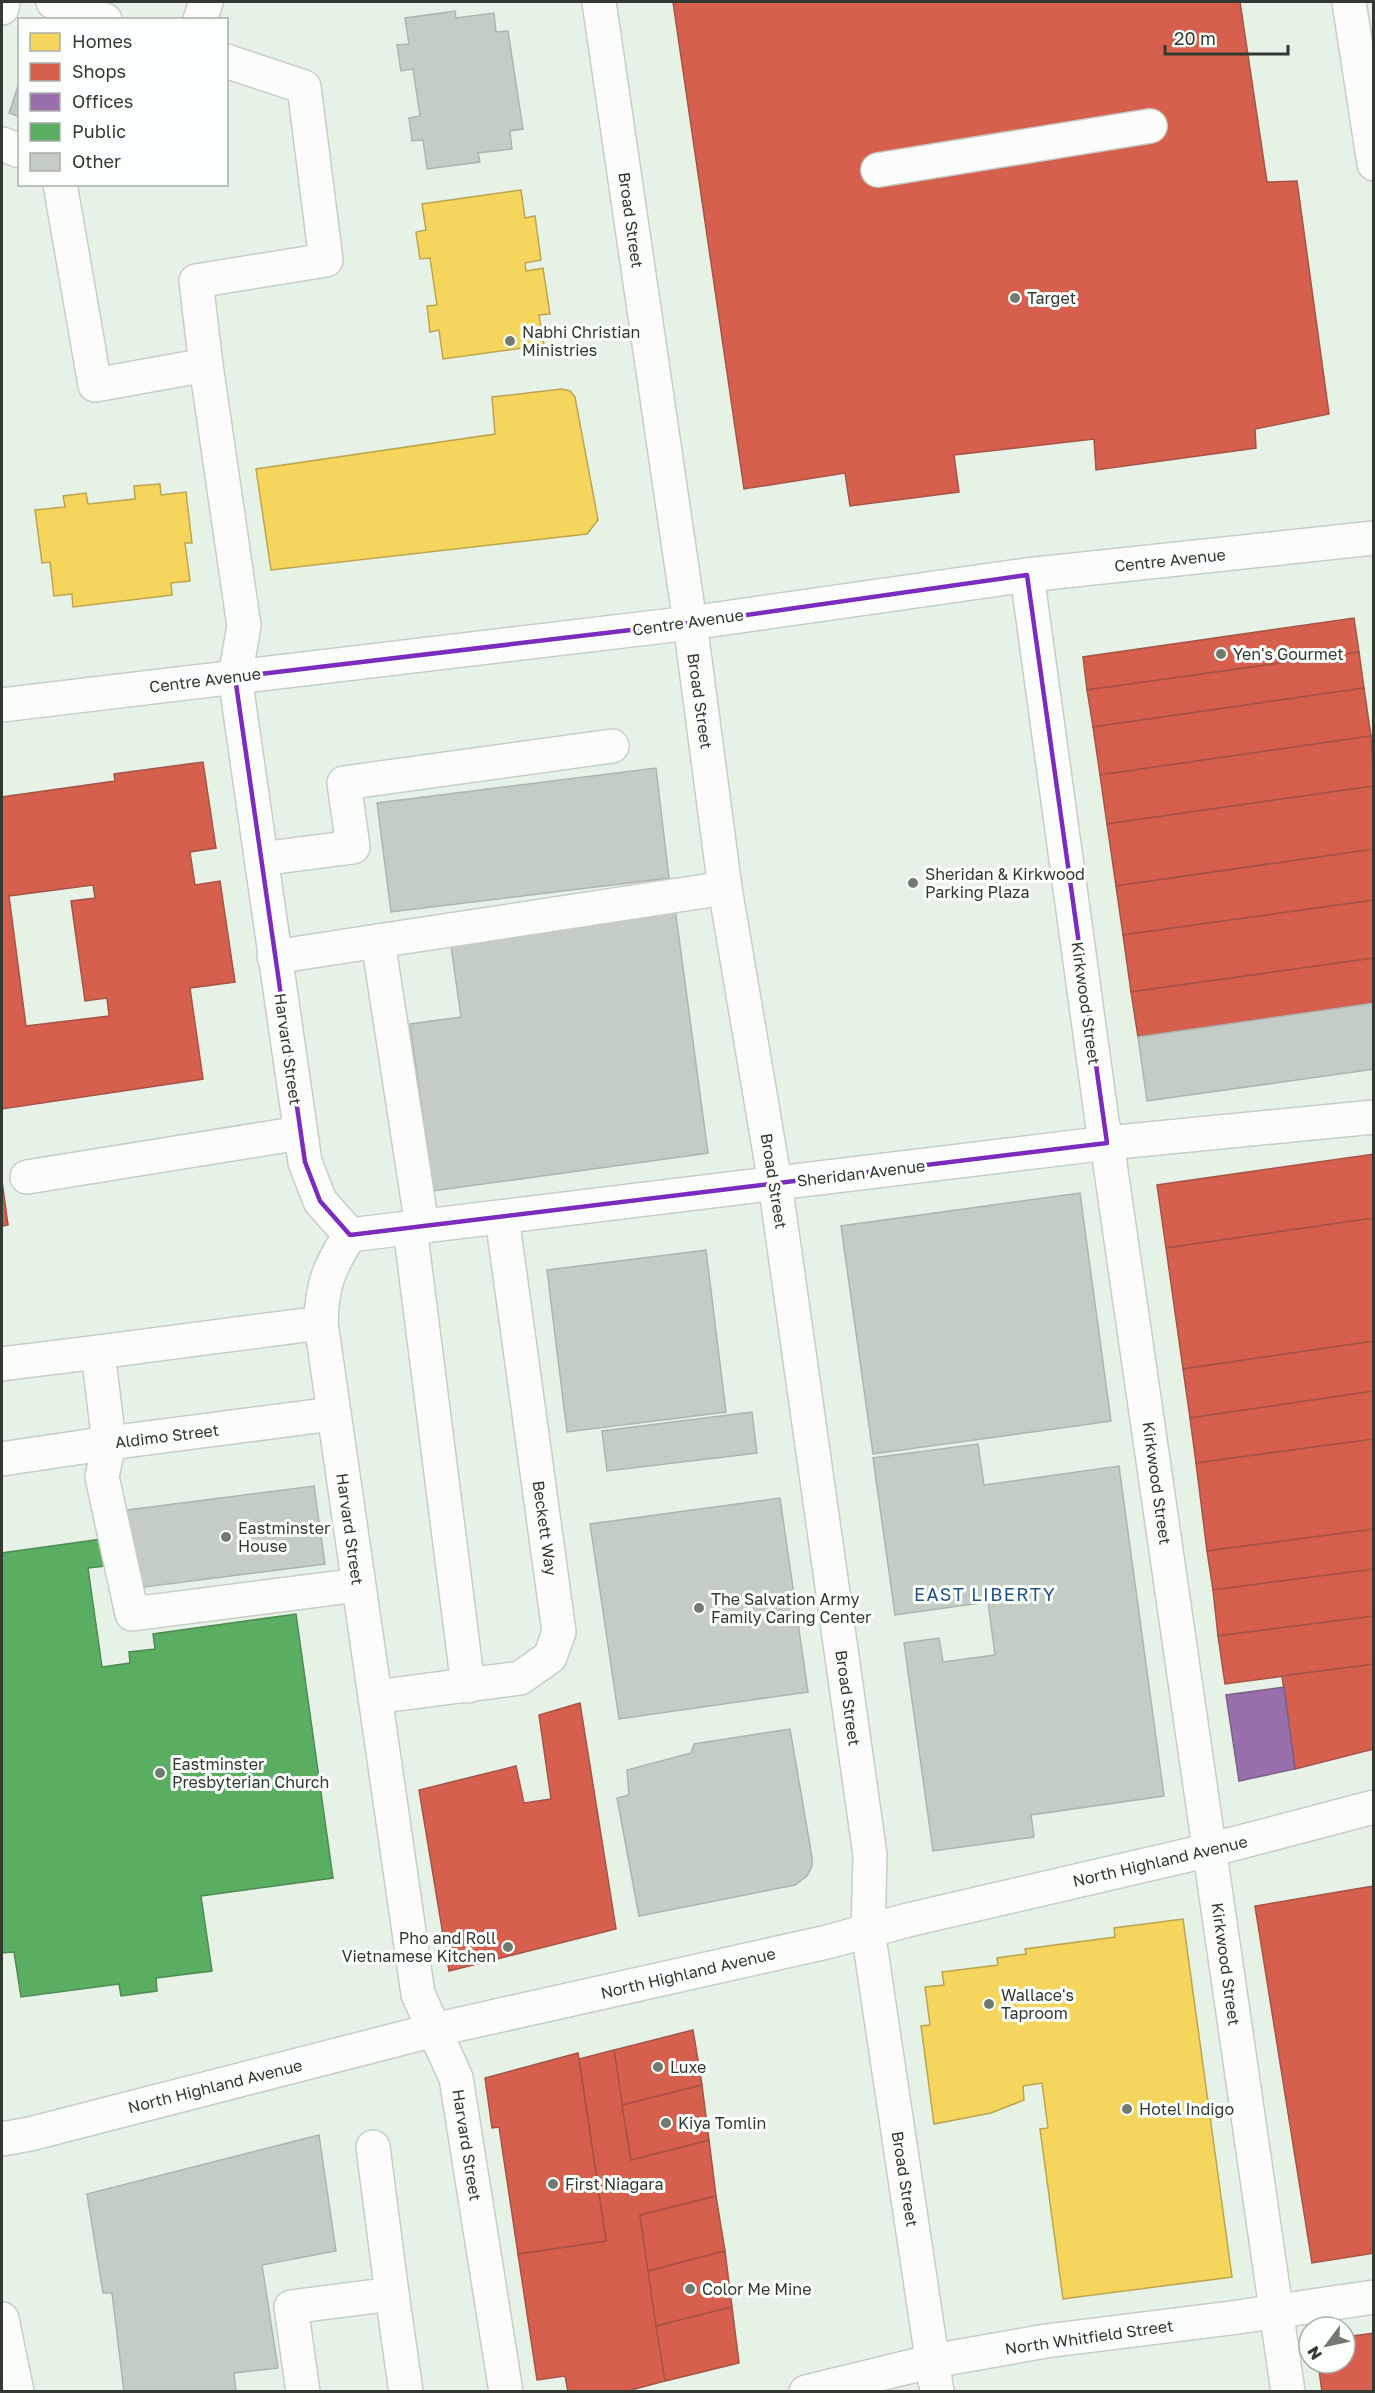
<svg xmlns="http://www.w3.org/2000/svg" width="1375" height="2393" viewBox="0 0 1375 2393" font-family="'Golos Text',sans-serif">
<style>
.homes{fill:#f6d55c;stroke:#bba64f;stroke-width:1.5}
.shops{fill:#d6604d;stroke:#a55445;stroke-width:1.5;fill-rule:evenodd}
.offices{fill:#9970ab;stroke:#7a6086;stroke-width:1.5}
.public{fill:#5aae61;stroke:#4e8b53;stroke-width:1.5}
.building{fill:#c3cdc5;stroke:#acb6ae;stroke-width:1.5}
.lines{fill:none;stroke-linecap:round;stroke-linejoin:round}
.minor-casing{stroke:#c6cec6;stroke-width:36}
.major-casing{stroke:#c6cec6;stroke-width:36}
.minor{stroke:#fbfdfb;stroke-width:33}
.major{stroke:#fbfdfb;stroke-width:33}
.marked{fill:none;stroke:#7b2cbf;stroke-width:4.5;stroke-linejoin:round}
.poi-dot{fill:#717a71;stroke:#fbfffb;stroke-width:2}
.labels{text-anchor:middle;stroke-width:6;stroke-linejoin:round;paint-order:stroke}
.street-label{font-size:16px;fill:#323931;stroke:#fbfffb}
.poi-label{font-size:16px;fill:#323931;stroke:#fbfffb;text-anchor:start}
.neighbourhood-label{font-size:18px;letter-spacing:1.5px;fill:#1f5184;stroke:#fbfffb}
</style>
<rect width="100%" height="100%" fill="#e7f2e7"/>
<g class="homes">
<path d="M521 190 525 218 535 216 541 260 525 263 526 271 543 268 550 314 539 315 544 345 443 359 439 330 430 332 427 306 437 305 430 258 420 259 416 232 426 230 422 204Z"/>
<path d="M562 389 570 391 575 397 598 520 587 534 271 570 256 469 495 434 492 397Z"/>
<path d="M160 484 161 495 186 492 192 543H185L190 581 171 583 172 595 73 607 72 594 54 596 50 562 42 563 35 510 65 507 63 496 86 493 88 504 135 499 134 486Z"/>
<path d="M1183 1919 1232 2277 1063 2299 1040 2129 1048 2128 1042 2083 1023 2086 1024 2100 991 2113 934 2124 921 2026 930 2025 925 1987 944 1985 942 1972 998 1965 997 1958 1026 1954 1025 1949 1115 1937 1114 1928Z"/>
</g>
<g class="shops">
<path d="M673 2H1240L1267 182 1297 181 1329 414 1255 429 1256 448 1096 470 1094 439 954 455 959 492 850 506 845 473 744 489Z"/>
<path d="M1354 618 1359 652 1087 690 1083 657Z"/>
<path d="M1359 652 1364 688 1093 727 1087 690Z"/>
<path d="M1364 688 1371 736 1100 775 1093 727Z"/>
<path d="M1371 736 1374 786 1107 824 1100 775Z"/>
<path d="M203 762 216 848 190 852 195 885 220 881 235 982 190 988 203 1079 2 1109V797L115 781 114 774ZM93 885 95 898 71 901 85 1001 107 998 109 1016 26 1026 9 896Z"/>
<path d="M1374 786V849L1116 886 1107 824Z"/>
<path d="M1374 849V900L1123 935 1116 886Z"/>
<path d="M1374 900V958L1131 992 1123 935Z"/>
<path d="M1374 958V1003L1138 1037 1131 992Z"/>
<path d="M1374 1154V1218L1166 1248 1157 1185Z"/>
<path d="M2 1181 8 1225 2 1226Z"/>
<path d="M1374 1218V1341L1183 1369 1166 1248Z"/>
<path d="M1374 1341V1391L1190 1418 1183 1369Z"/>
<path d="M1374 1391V1439L1196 1463 1190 1418Z"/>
<path d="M1374 1439V1529L1207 1551 1196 1463Z"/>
<path d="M1374 1529V1569L1213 1590 1207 1551Z"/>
<path d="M1374 1569V1616L1218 1636 1213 1590Z"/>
<path d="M1374 1616V1664L1225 1684 1218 1636Z"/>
<path d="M1374 1664V1749L1295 1769 1282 1676Z"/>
<path d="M580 1703 616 1929 449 1971 419 1790 516 1766 524 1803 551 1799 539 1715Z"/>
<path d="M1374 1886V2253L1312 2263 1255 1906Z"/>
<path d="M693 2030 702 2085 622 2105 614 2050Z"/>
<path d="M614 2050 631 2160 709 2140 716 2196 640 2215 665 2381 624 2392H568L565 2376 537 2380 518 2254 606 2241 579 2059Z"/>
<path d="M578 2053 606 2241 518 2254 499 2127 492 2128 485 2078Z"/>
<path d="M702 2085 709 2140 631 2160 622 2105Z"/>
<path d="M716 2196 725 2251 648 2271 640 2215Z"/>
<path d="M725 2251 732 2307 656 2326 648 2271Z"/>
<path d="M732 2307 739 2363 665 2381 656 2326Z"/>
<path d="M1374 2333V2392H1322L1318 2363H1345V2337Z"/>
</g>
<path class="offices" d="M1284 1687 1295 1769 1239 1781 1226 1695Z"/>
<path class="public" d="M101 1539 105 1566 88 1568 102 1667 130 1663 129 1652 155 1649 153 1634 296 1614 333 1878 201 1896 212 1971 156 1978 157 1991 121 1996 119 1984 21 1997 14 1952 2 1953V1553Z"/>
<g class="building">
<path d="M455 11 456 18 494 13 496 32 508 31 523 129 510 131 512 149 478 153 480 162 427 169 423 140 412 141 409 118 420 116 413 69 401 71 397 45 409 44 405 18Z"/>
<path d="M20 80V117L9 113Z"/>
<path d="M656 768 669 878 391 912 377 803Z"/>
<path d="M675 908 708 1153 433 1191 410 1024 461 1017 450 939Z"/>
<path d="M1374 1003V1069L1147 1101 1138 1037Z"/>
<path d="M1080 1193 1111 1421 873 1454 841 1226Z"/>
<path d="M706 1250 726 1412 567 1432 547 1270Z"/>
<path d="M752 1412 757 1453 607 1471 602 1431Z"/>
<path d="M978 1444 984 1485 1119 1466 1164 1796 1031 1815 1034 1837 933 1851 904 1643 939 1638 943 1662 995 1655 988 1602 895 1615 873 1458Z"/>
<path d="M314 1486 325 1564 137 1588 127 1510Z"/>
<path d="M780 1498 808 1692 619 1719 590 1524Z"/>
<path d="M790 1729 812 1857V1866L807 1876 795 1885 639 1916 617 1798 629 1795 627 1770 691 1753 694 1744Z"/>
<path d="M319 2135 336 2251 262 2265 278 2368 234 2373 236 2392H124L112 2293H103L87 2194Z"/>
</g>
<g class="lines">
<g class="minor-casing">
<g id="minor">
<path d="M53 2 105 20"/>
<path d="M2 8 3 2"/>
<path d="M200 20 206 2"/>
<path d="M2 144 20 151"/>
<path d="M878 170 1150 126"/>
<path d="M60 184 95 385 206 365 196 281 326 260 304 87 226 61"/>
<path d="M206 365 244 626 235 677 305 1162 320 1201 350 1235"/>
<path d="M1027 575 1102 1121 1107 1143 1288 2392"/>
<path d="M690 623 725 888 775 1183 870 1855 868 1931 937 2392"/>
<path d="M261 859 353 847 344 783 612 746"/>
<path d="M378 941 725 888"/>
<path d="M274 957 378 941 422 1226"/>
<path d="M27 1177 300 1133"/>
<path d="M410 1228 468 1686"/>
<path d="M350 1235C329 1267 322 1284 321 1323L418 1994 456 2078 506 2392"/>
<path d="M350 1235 1107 1143 1374 1117"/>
<path d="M321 1323 98 1352 109 1443 102 1477 132 1614 358 1585"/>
<path d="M2 1364 98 1352"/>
<path d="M2 1459 109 1443 333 1414"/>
<path d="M375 1697 520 1678 550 1657 559 1632 502 1217"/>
<path d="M392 2294 406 2392"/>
<path d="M303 2392 291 2307 392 2294 373 2147"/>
<path d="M806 2392 933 2361 1046 2341 1231 2318 1374 2297"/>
</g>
</g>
<g class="major-casing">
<g id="major">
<path d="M599 2 690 623"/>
<path d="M1349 2 1374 164"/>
<path d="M2 705 690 623 1027 575 1374 538"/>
<path d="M2 2139 30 2134 434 2030 827 1942 908 1920 1210 1850 1374 1807"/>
<path d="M2 2319 17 2392"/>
</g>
</g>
<use href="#minor" class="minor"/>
<use href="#major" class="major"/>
</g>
<path class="marked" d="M1027 575 1107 1143 350 1235 320 1201 305 1162 235 677 690 623Z"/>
<g class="poi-dot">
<circle cx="1015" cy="298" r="6"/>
<circle cx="510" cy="341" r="6"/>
<circle cx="1221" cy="654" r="6"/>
<circle cx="913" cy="883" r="6"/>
<circle cx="226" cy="1537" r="6"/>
<circle cx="699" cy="1608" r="6"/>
<circle cx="160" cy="1773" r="6"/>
<circle cx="508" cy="1947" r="6"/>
<circle cx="989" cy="2004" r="6"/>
<circle cx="658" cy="2067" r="6"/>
<circle cx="1127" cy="2109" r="6"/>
<circle cx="666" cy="2123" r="6"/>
<circle cx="553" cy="2184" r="6"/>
<circle cx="690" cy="2289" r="6"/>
</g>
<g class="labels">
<g class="street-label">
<text transform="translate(631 220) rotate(82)" y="6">Broad Street</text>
<text transform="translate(1170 560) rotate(-6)" y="6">Centre Avenue</text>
<text transform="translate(688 622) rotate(-8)" y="6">Centre Avenue</text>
<text transform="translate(205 680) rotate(-7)" y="6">Centre Avenue</text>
<text transform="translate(700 701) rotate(82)" y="6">Broad Street</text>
<text transform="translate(1086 1003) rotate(82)" y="6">Kirkwood Street</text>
<text transform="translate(288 1049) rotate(82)" y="6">Harvard Street</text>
<text transform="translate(861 1173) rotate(-7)" y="6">Sheridan Avenue</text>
<text transform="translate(774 1181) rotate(81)" y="6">Broad Street</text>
<text transform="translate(167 1436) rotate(-7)" y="6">Aldimo Street</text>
<text transform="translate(1157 1483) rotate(82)" y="6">Kirkwood Street</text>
<text transform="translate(545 1528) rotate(82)" y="6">Beckett Way</text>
<text transform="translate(350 1529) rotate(82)" y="6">Harvard Street</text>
<text transform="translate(848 1698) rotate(82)" y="6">Broad Street</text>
<text transform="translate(1160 1861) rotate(-13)" y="6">North Highland Avenue</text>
<text transform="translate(1226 1964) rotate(82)" y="6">Kirkwood Street</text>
<text transform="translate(688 1973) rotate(-13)" y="6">North Highland Avenue</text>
<text transform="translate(215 2086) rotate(-14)" y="6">North Highland Avenue</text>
<text transform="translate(467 2145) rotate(81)" y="6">Harvard Street</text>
<text transform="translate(905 2179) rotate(81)" y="6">Broad Street</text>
<text transform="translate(1089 2337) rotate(-8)" y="6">North Whitfield Street</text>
</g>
<g class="poi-label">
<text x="1027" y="304">Target</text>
<text x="522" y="338">Nabhi Christian<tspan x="522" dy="18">Ministries</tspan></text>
<text x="1233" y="660">Yen's Gourmet</text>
<text x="925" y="880">Sheridan &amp; Kirkwood<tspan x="925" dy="18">Parking Plaza</tspan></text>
<text x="238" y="1534">Eastminster<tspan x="238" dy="18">House</tspan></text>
<text x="711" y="1605">The Salvation Army<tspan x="711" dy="18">Family Caring Center</tspan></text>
<text x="172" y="1770">Eastminster<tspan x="172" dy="18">Presbyterian Church</tspan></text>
<text x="496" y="1944" text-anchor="end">Pho and Roll<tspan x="496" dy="18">Vietnamese Kitchen</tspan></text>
<text x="1001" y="2001">Wallace's<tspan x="1001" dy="18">Taproom</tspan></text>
<text x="670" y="2073">Luxe</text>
<text x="1139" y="2115">Hotel Indigo</text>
<text x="678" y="2129">Kiya Tomlin</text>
<text x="565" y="2190">First Niagara</text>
<text x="702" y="2295">Color Me Mine</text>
</g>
<g class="neighbourhood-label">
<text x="985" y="1601">EAST LIBERTY</text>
</g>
</g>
<rect width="1375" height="2393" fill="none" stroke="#323931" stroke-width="6"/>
<rect x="18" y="18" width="210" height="168" fill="#fbfffb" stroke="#abb0aa" stroke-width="1.5"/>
<rect x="30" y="33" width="30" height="18" fill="#f6d55c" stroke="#abb0aa" stroke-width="1.5"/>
<text x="72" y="48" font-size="18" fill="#323931">Homes</text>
<rect x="30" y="63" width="30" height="18" fill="#d6604d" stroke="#abb0aa" stroke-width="1.5"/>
<text x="72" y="78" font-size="18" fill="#323931">Shops</text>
<rect x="30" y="93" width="30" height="18" fill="#9970ab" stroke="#abb0aa" stroke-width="1.5"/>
<text x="72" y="108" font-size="18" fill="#323931">Offices</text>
<rect x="30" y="123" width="30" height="18" fill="#5aae61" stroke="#abb0aa" stroke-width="1.5"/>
<text x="72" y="138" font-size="18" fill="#323931">Public</text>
<rect x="30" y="153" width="30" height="18" fill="#c3cdc5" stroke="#abb0aa" stroke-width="1.5"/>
<text x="72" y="168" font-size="18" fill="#323931">Other</text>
<g transform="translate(1327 2345) rotate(237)"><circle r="28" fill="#fbfffb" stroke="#abb0aa" stroke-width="1.5"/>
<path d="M0-4.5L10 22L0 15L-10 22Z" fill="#717a71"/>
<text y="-9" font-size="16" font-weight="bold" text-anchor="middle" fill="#323931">N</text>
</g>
<path d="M1165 45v9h123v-9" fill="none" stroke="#323931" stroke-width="3"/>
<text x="1174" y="45" font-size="18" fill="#323931" stroke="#fbfffb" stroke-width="4.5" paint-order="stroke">20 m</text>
</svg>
